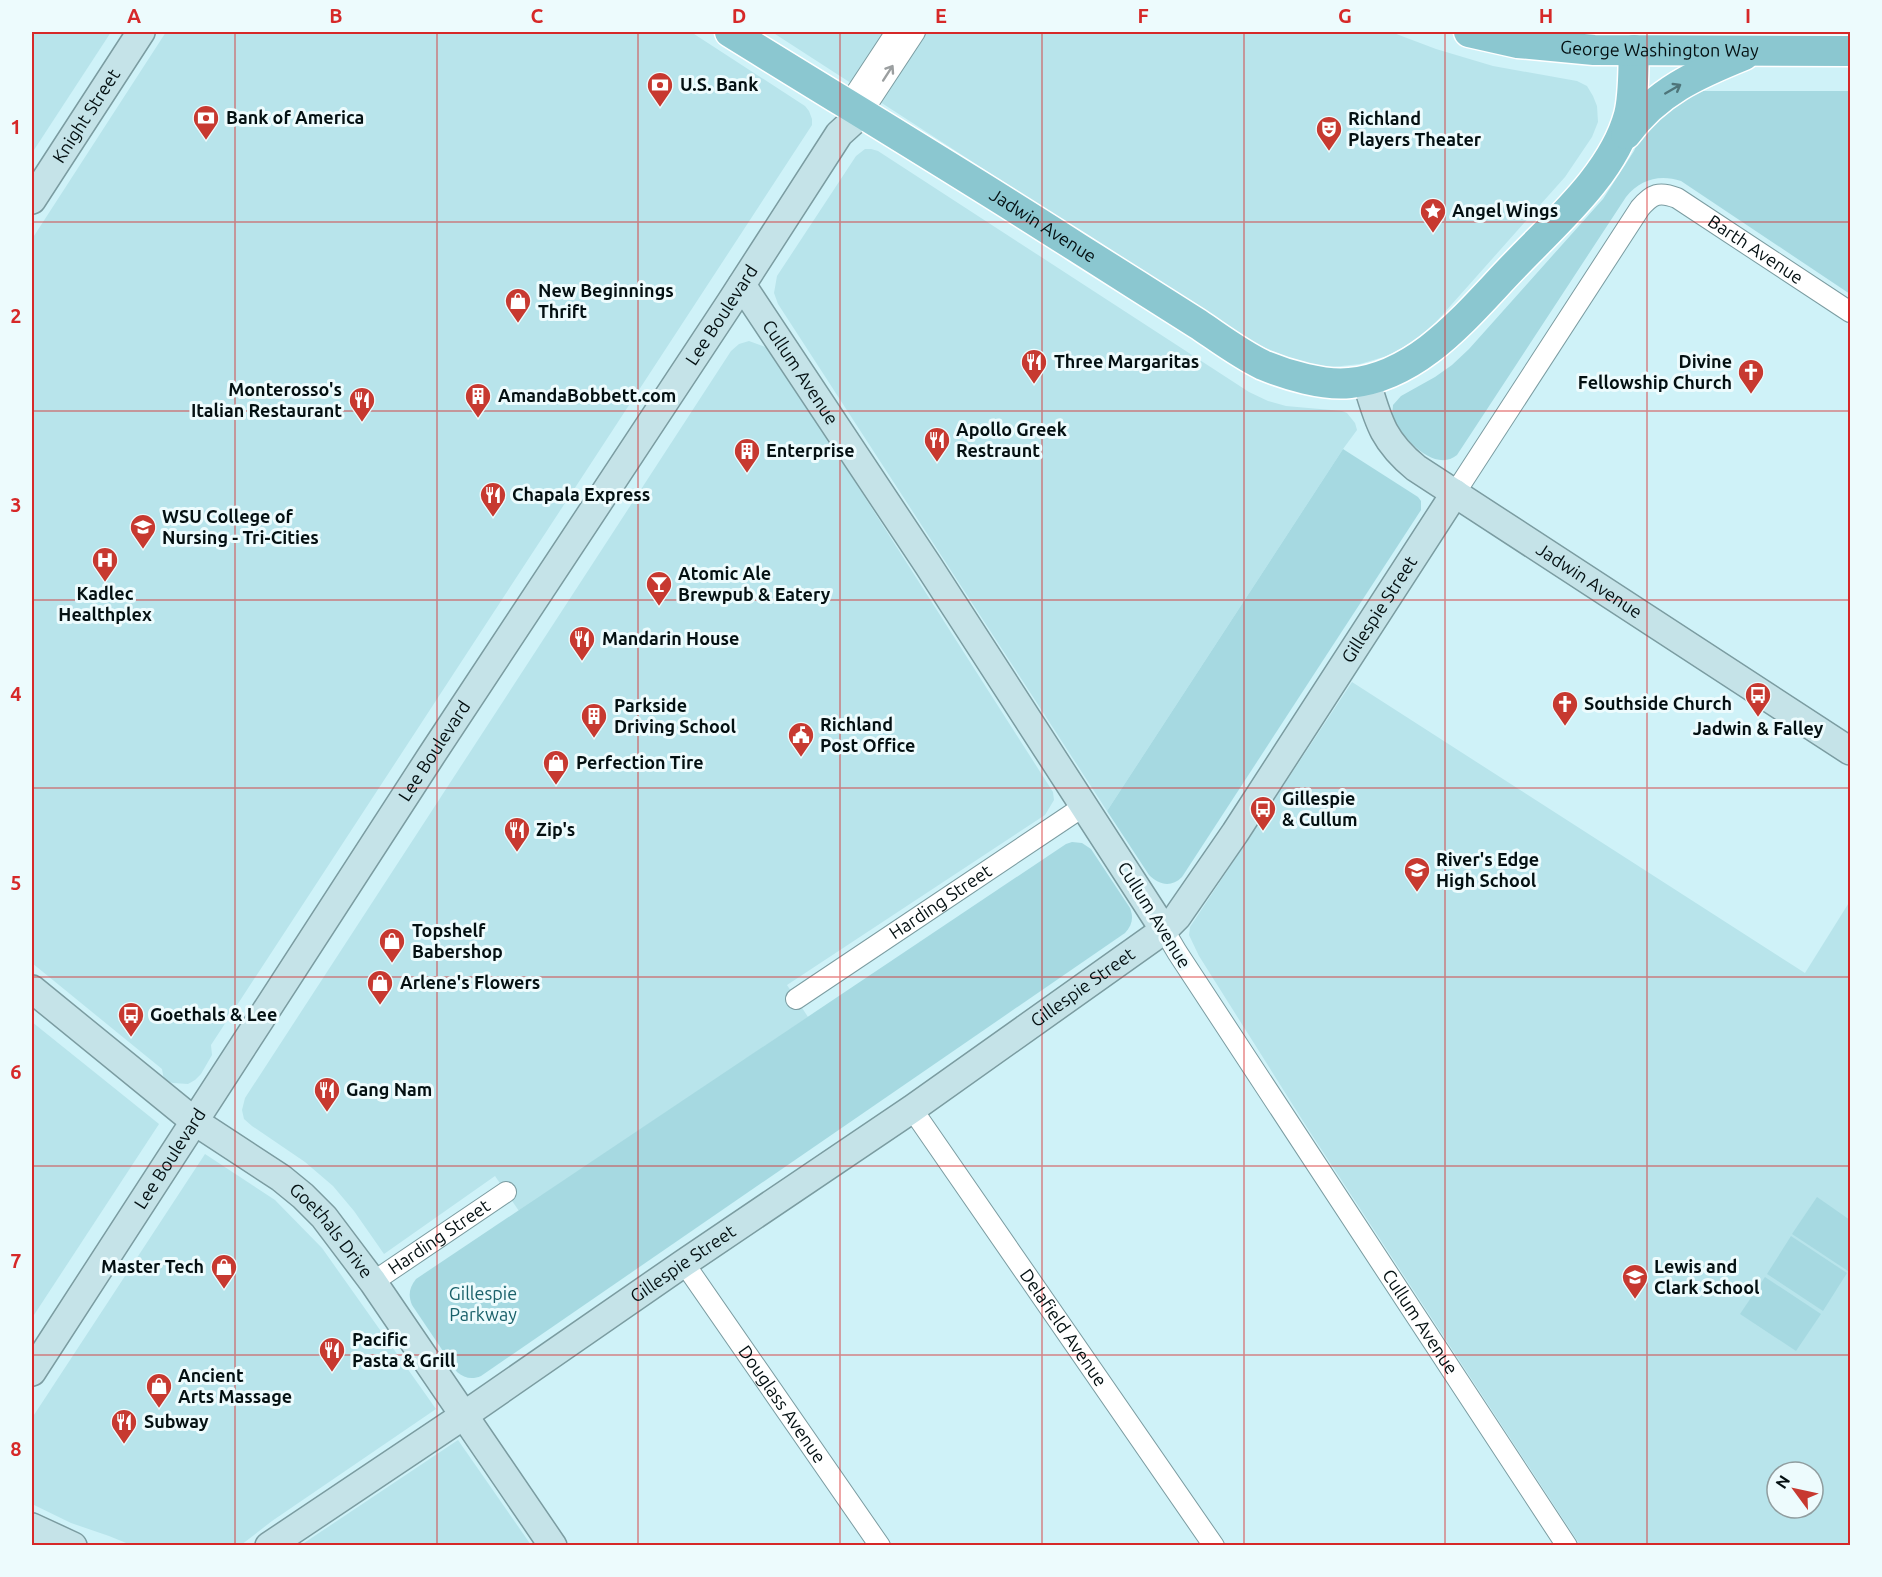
<svg xmlns="http://www.w3.org/2000/svg" width="1882" height="1577" viewBox="0 0 1882 1577" font-family="Ubuntu,sans-serif">
<style>
.built{fill:#b8e4eb;fill-rule:evenodd}
.green{fill:#a6d9e1}
.lines{fill:none;stroke-linecap:round;stroke-linejoin:round}
.street-casing{stroke:#7b9ca1;stroke-width:22}
.secondary-casing{stroke:#7b9ca1;stroke-width:30}
.primary-casing{stroke:#fff;stroke-width:33}
.street{stroke:#fff;stroke-width:20}
.secondary{stroke:#c5e3e8;stroke-width:27}
.primary{stroke:#8bc7d0;stroke-width:30}
.oneway{stroke:#9b9fa0}
.oneway2{stroke:#4e757a}
.grid{fill:none;stroke:#d62828;stroke-width:1.5;stroke-opacity:0.55}
.labels{text-anchor:middle;stroke-width:6;stroke-linejoin:round;paint-order:stroke}
.street-label{font-size:18px;fill:#041012;stroke:#edfbfd}
.poi-label{font-size:18px;font-weight:bold;fill:#041012;stroke:#edfbfd;text-anchor:start}
.park-label{font-size:18px;fill:#1a616a;stroke:#edfbfd}
.neatline{fill:none;stroke:#d62828;stroke-width:2}
.grid-label{font-size:20px;text-anchor:middle;font-weight:bold;fill:#d62828}
</style>
<rect width="100%" height="100%" fill="#cff2f8"/>
<g class="built">
<path d="M32 32H111L32 153Z"/>
<path d="M166 32H691L805 106 809 111 812 119V125L211 1045 212 1055 201 1074 195 1080 188 1084 173 1083 164 1080 162 1069 32 963V239Z"/>
<path d="M772 32H1391L1436 49 1493 66 1577 81 1587 86 1593 96 1597 106 1598 122 1592 137 1565 177 1436 322 1413 342 1387 356 1360 364 1332 367 1308 365 1283 358 1234 331Z"/>
<path d="M865 149H871L878 151 1249 392 1268 401 1286 406 1342 411 1347 413 1355 423 1357 430 1343 449 1107 811 778 304 774 293 777 276 856 156Z"/>
<path d="M749 341 768 348 776 358 1053 792 1054 800 1045 815 787 985 808 1017 519 1211 495 1176 384 1254 354 1211 333 1186 305 1162 252 1126 244 1119 242 1110 245 1098 731 351 739 344Z"/>
<path d="M1352 682 1805 973 1850 901V1545H1580L1308 1129 1199 956 1189 935 1190 927ZM1777 1472H1813V1508H1777Z"/>
<path d="M32 1022 159 1124 32 1318Z"/>
<path d="M205 1154 275 1200 322 1248 436 1409 272 1521 241 1545H131L109 1536 71 1523 32 1504V1418Z"/>
<path d="M458 1440 531 1545H301Z"/>
</g>
<g class="green">
<path d="M1686 91H1850V294L1681 181C1660 174 1640 179 1626 197L1457 455C1434 474 1401 436 1392 416L1393 405 1401 396 1435 377 1452 365 1469 349 1603 199 1634 151 1648 118Z"/>
<path d="M1343 449 1418 497 1421 501V510L1182 877C1171 888 1159 885 1149 875L1107 811Z"/>
<path d="M1072 842 1082 843 1091 849 1130 908C1134 918 1132 925 1125 933L481 1376C472 1380 464 1378 457 1372L412 1305C408 1295 409 1288 416 1279L1066 844Z"/>
<path d="M1817 1197 1850 1220V1268L1848 1271 1792 1234Z"/>
<path d="M1791 1236 1847 1273 1823 1311 1767 1274Z"/>
<path d="M1765 1277 1821 1314 1796 1351 1740 1314Z"/>
</g>
<g class="lines">
<g class="street-casing">
<g id="street">
<path d="M848 105 896 32"/>
<path d="M861 114 915 32"/>
<path id="s1" d="M1455 493 1640 208C1652 194 1659 191 1677 198L1850 312"/>
<path id="s2" d="M1164 930 1177 952 1567 1546"/>
<path id="s3" d="M796 999 1084 806"/>
<path id="s4" d="M912 1109 1214 1546"/>
<path id="s5" d="M684 1263 880 1546"/>
<path id="s6" d="M373 1282 506 1192"/>
</g>
</g>
<g class="secondary-casing">
<g id="secondary">
<path id="s7" d="M32 200 141 32"/>
<path id="s8" d="M742 285 928 565 1164 930"/>
<path id="s9" d="M1366 380C1378 420 1382 440 1416 468L1850 751"/>
<path id="s10" d="M32 989 194 1121 281 1178 303 1196 324 1217 373 1282 553 1546"/>
<path id="s11" d="M32 1372 431 756 730 303 839 134 861 114"/>
<path d="M32 1527 73 1546"/>
<path id="s12" d="M269 1546 463 1416 684 1263 912 1109 1164 930 1177 917 1235 833 1455 493"/>
</g>
</g>
<g class="primary-casing">
<g id="primary">
<path id="s13" d="M730 32C846 104 963 174 1078 248 1118 273 1158 299 1198 324 1219 338 1240 354 1263 365 1287 375 1324 386 1350 383 1421 376 1469 312 1515 265 1556 222 1613 174 1629 115 1634 95 1633 72 1634 50"/>
<path id="s14" d="M1469 32 1518 43 1594 50 1850 51"/>
<path d="M1626 134C1656 92 1697 74 1744 55"/>
</g>
</g>
<use href="#street" class="street"/>
<use href="#secondary" class="secondary"/>
<use href="#primary" class="primary"/>
</g>
<defs><path id="oneway-shaft" d="M-6 0H5M1.5-3L5.5 0L1.5 3" fill="none" stroke-width="1.6" stroke-linecap="round" stroke-linejoin="round" transform="scale(1.5)"/></defs>
<use class="oneway" href="#oneway-shaft" transform="translate(888 73) rotate(-57)"/>
<use class="oneway2" href="#oneway-shaft" transform="translate(1673 89) rotate(-30)"/>
<path class="grid" d="M235 32V1546M437 32V1546M638 32V1546M840 32V1546M1042 32V1546M1244 32V1546M1445 32V1546M1647 32V1546M32 222H1850M32 411H1850M32 600H1850M32 788H1850M32 977H1850M32 1166H1850M32 1355H1850"/>
<defs>
<g id="bank-pin" transform="scale(1.35)"><path d="M0 17L-7.5 6A9.5 9.5 0 1 1 7.5 6Z" fill="#c73930" stroke="#edfbfd"/><path d="M-6-4H6V4H-6ZM0-2.3a2.3 2.3 0 1 0 0 4.6a2.3 2.3 0 1 0 0-4.6Z" fill="#fff"/></g>
<g id="theatre-pin" transform="scale(1.35)"><path d="M0 17L-7.5 6A9.5 9.5 0 1 1 7.5 6Z" fill="#c73930" stroke="#edfbfd"/><path d="M-5-5.5Q0-4 5-5.5V0Q5 5 0 6Q-5 5-5 0ZM-3.3-2.5H-1v1.5H-3.3ZM1-2.5H3.3v1.5H1ZM-2.8 1Q0 5.5 2.8 1Z" fill="#fff"/></g>
<g id="sight-pin" transform="scale(1.35)"><path d="M0 17L-7.5 6A9.5 9.5 0 1 1 7.5 6Z" fill="#c73930" stroke="#edfbfd"/><path d="M0-6L1.8-2.2L6-1.7L2.9 1.2L3.7 5.4L0 3.3L-3.7 5.4L-2.9 1.2L-6-1.7L-1.8-2.2Z" fill="#fff"/></g>
<g id="shop-pin" transform="scale(1.35)"><path d="M0 17L-7.5 6A9.5 9.5 0 1 1 7.5 6Z" fill="#c73930" stroke="#edfbfd"/><path d="M-5-2.5h2.3a2.7 3.5 0 0 1 5.4 0H5L5.5 6h-11ZM-1.5-2.5h3a1.5 2.3 0 0 0-3 0Z" fill="#fff"/></g>
<g id="restaurant-pin" transform="scale(1.35)"><path d="M0 17L-7.5 6A9.5 9.5 0 1 1 7.5 6Z" fill="#c73930" stroke="#edfbfd"/><path d="M-5-6h1v4h1v-4h1v4h1v-4h1v5L-1.5 .5V6h-2V.5L-5-1ZM5-6V6H3V1.5H1.5Q1.5-4 5-6Z" fill="#fff"/></g>
<g id="church-pin" transform="scale(1.35)"><path d="M0 17L-7.5 6A9.5 9.5 0 1 1 7.5 6Z" fill="#c73930" stroke="#edfbfd"/><path d="M-1.2-6h2.4v3.5h3.3v2.4h-3.3V6h-2.4V-.1h-3.3v-2.4h3.3Z" fill="#fff"/></g>
<g id="building-pin" transform="scale(1.35)"><path d="M0 17L-7.5 6A9.5 9.5 0 1 1 7.5 6Z" fill="#c73930" stroke="#edfbfd"/><path d="M-4-6H4V6H1V3H-1V6H-4ZM-2.5-4.3h1.7v1.8h-1.7ZM.8-4.3h1.7v1.8H.8ZM-2.5-1h1.7V.8h-1.7ZM.8-1h1.7V.8H.8Z" fill="#fff"/></g>
<g id="university-pin" transform="scale(1.35)"><path d="M0 17L-7.5 6A9.5 9.5 0 1 1 7.5 6Z" fill="#c73930" stroke="#edfbfd"/><path d="M0-5L7-2L0 1L-7-2ZM-4 1L0 2.5L4 1V4Q0 6-4 4Z" fill="#fff"/></g>
<g id="hospital-pin" transform="scale(1.35)"><path d="M0 17L-7.5 6A9.5 9.5 0 1 1 7.5 6Z" fill="#c73930" stroke="#edfbfd"/><path d="M-5-5h3v3.5h4V-5h3V5h-3V1.5h-4V5h-3Z" fill="#fff"/></g>
<g id="bar-pin" transform="scale(1.35)"><path d="M0 17L-7.5 6A9.5 9.5 0 1 1 7.5 6Z" fill="#c73930" stroke="#edfbfd"/><path d="M-6-5H6L.8 .8V4.5H3.5V6h-7V4.5H-.8V.8Z" fill="#fff"/></g>
<g id="bus-pin" transform="scale(1.35)"><path d="M0 17L-7.5 6A9.5 9.5 0 1 1 7.5 6Z" fill="#c73930" stroke="#edfbfd"/><path d="M-5-6H5V4H4V6H2V4H-2V6H-4V4H-5ZM-3.5-4V0h7V-4ZM-3.5 1.2v1.5H-2V1.2ZM2 1.2v1.5H3.5V1.2Z" fill="#fff"/></g>
<g id="civic-pin" transform="scale(1.35)"><path d="M0 17L-7.5 6A9.5 9.5 0 1 1 7.5 6Z" fill="#c73930" stroke="#edfbfd"/><path d="M-.6-6.5H3V-4.5H.6V-3L4-1V1h2V6H-6V1h2V-1L-.6-3ZM-1.2 2.5V6h2.4V2.5Z" fill="#fff"/></g>
<g id="school-pin" transform="scale(1.35)"><path d="M0 17L-7.5 6A9.5 9.5 0 1 1 7.5 6Z" fill="#c73930" stroke="#edfbfd"/><path d="M0-5L7-2L0 1L-7-2ZM-4 1L0 2.5L4 1V4Q0 6-4 4Z" fill="#fff"/></g>
</defs>
<g fill-rule="evenodd">
<use href="#bank-pin" x="660" y="85"/>
<use href="#bank-pin" x="206" y="118"/>
<use href="#theatre-pin" x="1329" y="129"/>
<use href="#sight-pin" x="1433" y="211"/>
<use href="#shop-pin" x="518" y="301"/>
<use href="#restaurant-pin" x="1034" y="362"/>
<use href="#church-pin" x="1751" y="372"/>
<use href="#building-pin" x="478" y="396"/>
<use href="#restaurant-pin" x="362" y="400"/>
<use href="#restaurant-pin" x="937" y="440"/>
<use href="#building-pin" x="747" y="451"/>
<use href="#restaurant-pin" x="493" y="495"/>
<use href="#university-pin" x="143" y="527"/>
<use href="#hospital-pin" x="105" y="560"/>
<use href="#bar-pin" x="659" y="584"/>
<use href="#restaurant-pin" x="582" y="639"/>
<use href="#bus-pin" x="1758" y="695"/>
<use href="#church-pin" x="1565" y="704"/>
<use href="#building-pin" x="594" y="716"/>
<use href="#civic-pin" x="801" y="735"/>
<use href="#shop-pin" x="556" y="763"/>
<use href="#bus-pin" x="1263" y="809"/>
<use href="#restaurant-pin" x="517" y="830"/>
<use href="#school-pin" x="1417" y="870"/>
<use href="#shop-pin" x="392" y="941"/>
<use href="#shop-pin" x="380" y="983"/>
<use href="#bus-pin" x="131" y="1015"/>
<use href="#restaurant-pin" x="327" y="1090"/>
<use href="#shop-pin" x="224" y="1267"/>
<use href="#school-pin" x="1635" y="1277"/>
<use href="#restaurant-pin" x="332" y="1350"/>
<use href="#shop-pin" x="159" y="1386"/>
<use href="#restaurant-pin" x="124" y="1422"/>
</g>
<g class="labels">
<g class="street-label">
<text dy="6" stroke="none"><textPath href="#s14" startOffset="192">George Washington Way</textPath></text>
<text dy="6" stroke="none"><textPath href="#s7" startOffset="100">Knight Street</textPath></text>
<text dy="6" stroke="none"><textPath href="#s13" startOffset="368">Jadwin Avenue</textPath></text>
<text dy="6" stroke="none"><textPath href="#s1" startOffset="476">Barth Avenue</textPath></text>
<text dy="6" stroke="none"><textPath href="#s11" startOffset="1262">Lee Boulevard</textPath></text>
<text dy="6" stroke="none"><textPath href="#s8" startOffset="105">Cullum Avenue</textPath></text>
<text dy="6" stroke="none"><textPath href="#s9" startOffset="310">Jadwin Avenue</textPath></text>
<text dy="6" stroke="none"><textPath href="#s12" startOffset="1473">Gillespie Street</textPath></text>
<text dy="6" stroke="none"><textPath href="#s11" startOffset="740">Lee Boulevard</textPath></text>
<text dy="6" stroke="none"><textPath href="#s3" startOffset="174">Harding Street</textPath></text>
<text transform="translate(1154 915) rotate(58)" y="6">Cullum Avenue</text>
<text dy="6" stroke="none"><textPath href="#s12" startOffset="987">Gillespie Street</textPath></text>
<text dy="6" stroke="none"><textPath href="#s11" startOffset="254">Lee Boulevard</textPath></text>
<text dy="6" stroke="none"><textPath href="#s10" startOffset="386">Goethals Drive</textPath></text>
<text dy="6" stroke="none"><textPath href="#s6" startOffset="80">Harding Street</textPath></text>
<text dy="6" stroke="none"><textPath href="#s12" startOffset="501">Gillespie Street</textPath></text>
<text dy="6" stroke="none"><textPath href="#s2" startOffset="468">Cullum Avenue</textPath></text>
<text dy="6" stroke="none"><textPath href="#s4" startOffset="266">Delafield Avenue</textPath></text>
<text dy="6" stroke="none"><textPath href="#s5" startOffset="172">Douglass Avenue</textPath></text>
</g>
<g class="poi-label">
<text x="680" y="91">U.S. Bank</text>
<text x="226" y="124">Bank of America</text>
<text x="1348" y="125">Richland<tspan x="1348" dy="21">Players Theater</tspan></text>
<text x="1452" y="217">Angel Wings</text>
<text x="538" y="297">New Beginnings<tspan x="538" dy="21">Thrift</tspan></text>
<text x="1054" y="368">Three Margaritas</text>
<text x="1732" y="368" text-anchor="end">Divine<tspan x="1732" dy="21">Fellowship Church</tspan></text>
<text x="342" y="396" text-anchor="end">Monterosso's<tspan x="342" dy="21">Italian Restaurant</tspan></text>
<text x="498" y="402">AmandaBobbett.com</text>
<text x="956" y="436">Apollo Greek<tspan x="956" dy="21">Restraunt</tspan></text>
<text x="766" y="457">Enterprise</text>
<text x="512" y="501">Chapala Express</text>
<text x="162" y="523">WSU College of<tspan x="162" dy="21">Nursing - Tri-Cities</tspan></text>
<text x="678" y="580">Atomic Ale<tspan x="678" dy="21">Brewpub &amp; Eatery</tspan></text>
<text x="105" y="600" text-anchor="middle">Kadlec<tspan x="105" dy="21">Healthplex</tspan></text>
<text x="602" y="645">Mandarin House</text>
<text x="1584" y="710">Southside Church</text>
<text x="614" y="712">Parkside<tspan x="614" dy="21">Driving School</tspan></text>
<text x="820" y="731">Richland<tspan x="820" dy="21">Post Office</tspan></text>
<text x="1758" y="735" text-anchor="middle">Jadwin &amp; Falley</text>
<text x="576" y="769">Perfection Tire</text>
<text x="1282" y="805">Gillespie<tspan x="1282" dy="21">&amp; Cullum</tspan></text>
<text x="536" y="836">Zip's</text>
<text x="1436" y="866">River's Edge<tspan x="1436" dy="21">High School</tspan></text>
<text x="412" y="937">Topshelf<tspan x="412" dy="21">Babershop</tspan></text>
<text x="400" y="989">Arlene's Flowers</text>
<text x="150" y="1021">Goethals &amp; Lee</text>
<text x="346" y="1096">Gang Nam</text>
<text x="204" y="1273" text-anchor="end">Master Tech</text>
<text x="1654" y="1273">Lewis and<tspan x="1654" dy="21">Clark School</tspan></text>
<text x="352" y="1346">Pacific<tspan x="352" dy="21">Pasta &amp; Grill</tspan></text>
<text x="178" y="1382">Ancient<tspan x="178" dy="21">Arts Massage</tspan></text>
<text x="144" y="1428">Subway</text>
</g>
<g class="park-label">
<text x="483" y="1300">Gillespie<tspan x="483" dy="21">Parkway</tspan></text>
</g>
</g>
<rect width="1882" height="1577" fill="none" stroke="#edfbfd" stroke-width="66"/>
<g transform="translate(1795 1490) rotate(303)"><circle r="28" fill="#edfbfd" stroke="#909d9f" stroke-width="1.5"/>
<path d="M0-4.5L10 22L0 15L-10 22Z" fill="#c73930"/>
<text y="-9" font-size="16" font-weight="bold" text-anchor="middle" fill="#041012">N</text>
</g>
<rect x="33" y="33" width="1816" height="1511" class="neatline"/>
<g class="grid-label">
<text x="134" y="23">A</text>
<text x="336" y="23">B</text>
<text x="537" y="23">C</text>
<text x="739" y="23">D</text>
<text x="941" y="23">E</text>
<text x="1143" y="23">F</text>
<text x="1345" y="23">G</text>
<text x="1546" y="23">H</text>
<text x="1748" y="23">I</text>
<text x="16" y="134">1</text>
<text x="16" y="323">2</text>
<text x="16" y="512">3</text>
<text x="16" y="701">4</text>
<text x="16" y="890">5</text>
<text x="16" y="1079">6</text>
<text x="16" y="1268">7</text>
<text x="16" y="1456">8</text>
</g>
</svg>
